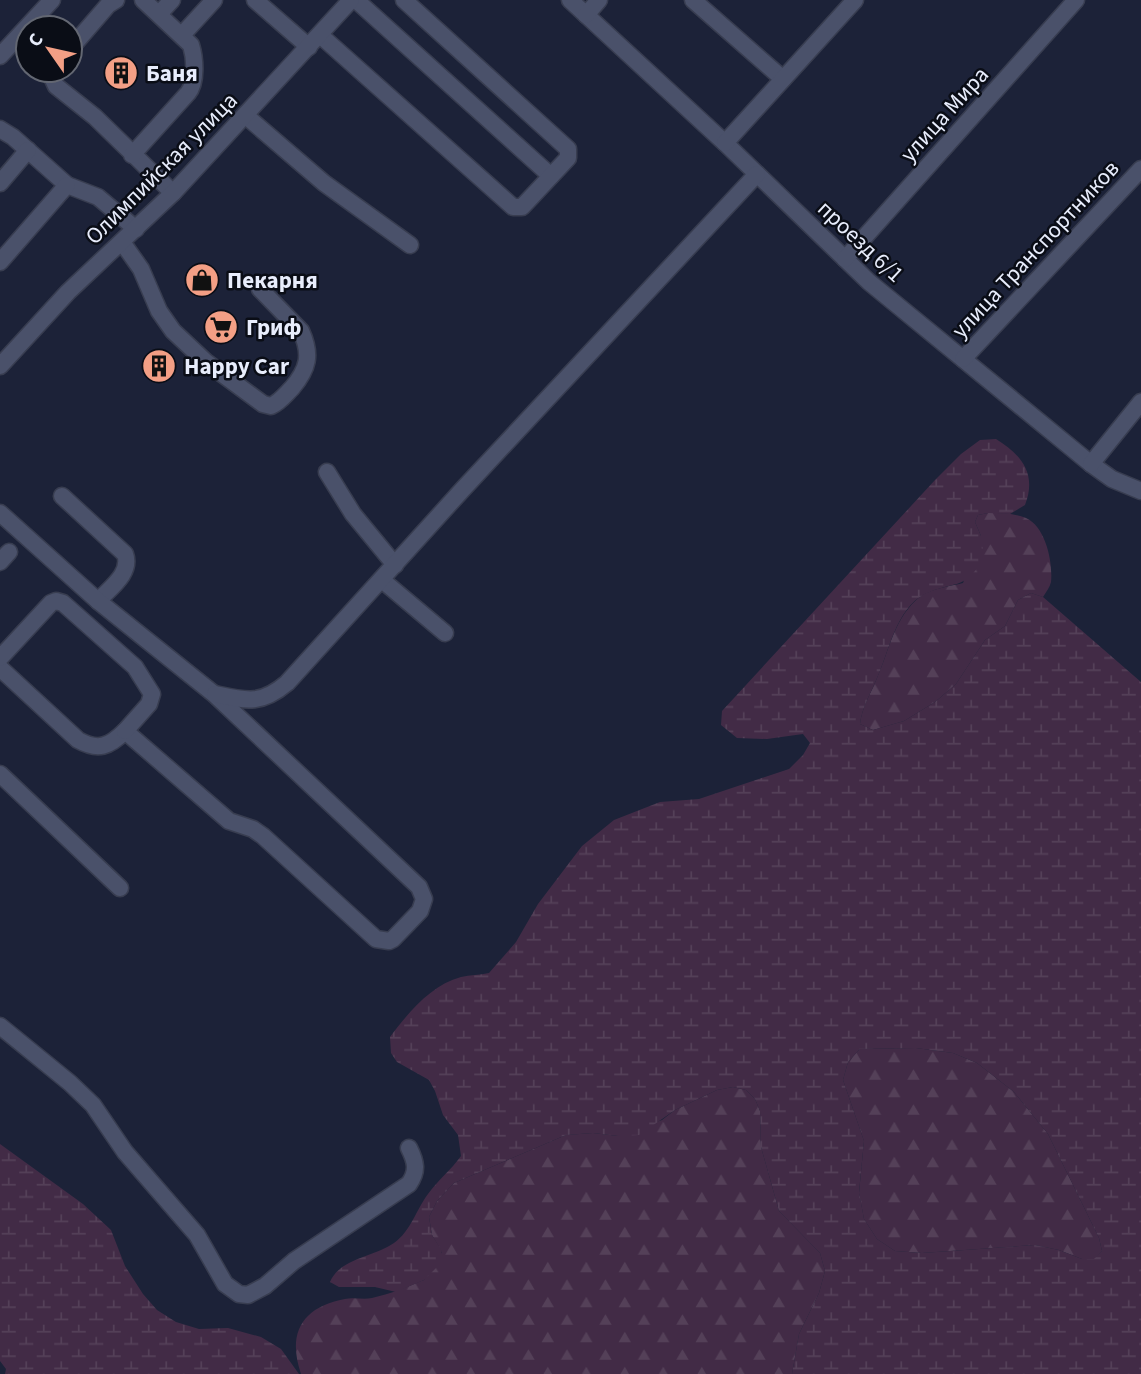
<svg xmlns="http://www.w3.org/2000/svg" width="1141" height="1374" viewBox="0 0 1141 1374" font-family="'Source Sans 3',sans-serif">
<style>
.forest{fill:url(#forest-firs)}
.wetland{fill:url(#wetland-marsh);fill-rule:evenodd}
.lines{fill:none;stroke-linecap:round;stroke-linejoin:round}
.minor-casing{stroke:#383d50;stroke-width:19}
.minor{stroke:#4a516a;stroke-width:16}
.labels{text-anchor:middle;stroke-width:5;stroke-linejoin:round;paint-order:stroke}
.poi-label{font-size:23px;font-weight:bold;fill:#e8edfc;stroke:#0a0d16;text-anchor:start}
.street-label{font-size:23px;fill:#e8edfc;stroke:#0a0d16}
</style>
<defs>
<pattern id="forest-firs" width="22" height="20" patternUnits="userSpaceOnUse" patternTransform="scale(1.75)"><rect width="22" height="20" fill="#422b46"/><path d="M5 1l3.5 6h-7zM16 11l3.5 6h-7z" fill="#544058"/></pattern>
<pattern id="wetland-marsh" width="20" height="14" patternUnits="userSpaceOnUse" patternTransform="scale(1.75)"><rect width="20" height="14" fill="#422b46"/><path d="M1 5h8M5 5V1M11 12h8M15 12V8" fill="none" stroke="#544058"/></pattern>
</defs>
<rect width="100%" height="100%" fill="#1c2238"/>
<g class="forest">
<path d="M988 513C1001 513 1014 513 1026 518 1046 527 1053 563 1051 582 1050 587 1046 592 1043 597L1031 593 1018 600 1005 626 985 640 956 684 935 702 904 721 873 730 860 724C862 707 871 693 877 678 890 649 894 617 921 596 931 589 951 586 963 583L981 536 975 522 978 515Z"/>
<path d="M916 1048 953 1053 977 1063 1014 1092 1048 1134 1099 1238 1102 1251 1094 1260 1082 1259 1059 1250 1035 1245 922 1253 895 1251 877 1239 864 1219 859 1193 864 1141 843 1080 848 1062 860 1049Z"/>
<path d="M733 1087 746 1090 755 1099 760 1111 761 1147 779 1211 820 1253 825 1271 819 1293 799 1334 792 1374H301C287 1333 302 1307 345 1299 354 1297 363 1300 372 1298 390 1294 407 1287 424 1280L442 1252 432 1235 429 1217 437 1201 454 1183 566 1135 593 1133 618 1136 662 1120 675 1110 717 1090Z"/>
</g>
<g class="wetland">
<path d="M996 439C1022 455 1037 474 1025 505L1010 514 988 513 978 515 975 522 981 536 984 559C962 592 955 580 925 594 896 608 889 652 877 678 871 693 862 707 860 724L873 730 904 721 935 702 956 684 985 640 1005 626 1018 600 1031 593 1043 597 1141 682V1374H792L799 1334 819 1293 825 1271 820 1253 779 1211 761 1147 760 1111 755 1099 746 1090 733 1087 717 1090 675 1110 639 1135 618 1136 593 1133 566 1135 454 1183 437 1201 429 1217 432 1235 442 1251 438 1266 424 1280 396 1292 375 1287H339L330 1282C340 1258 374 1257 394 1243 411 1231 416 1210 428 1194 438 1180 451 1170 461 1156L458 1135 443 1115 435 1091 429 1080 397 1062 391 1053 390 1037C408 1013 431 985 461 977 470 975 480 975 489 973L516 942 538 904 582 846 614 820 660 802 699 799 789 769 803 755 810 743 803 734 767 739 737 738 721 725 722 711 935 480 961 454 980 440ZM916 1048 953 1053 977 1063 1014 1092 1048 1134 1099 1238 1102 1251 1094 1259H1082L1059 1250 1035 1245 922 1253 895 1251 877 1239 864 1219 859 1192 864 1141 843 1080 848 1062 860 1049Z"/>
<path d="M0 1144 83 1204 111 1230 125 1266 143 1294 157 1310 176 1322 199 1329 228 1328 261 1337 281 1349 299 1374H5L6 1369 0 1361Z"/>
</g>
<g class="lines">
<g class="minor-casing">
<g id="minor">
<path d="M255 0 309 47"/>
<path d="M356 0 551 176"/>
<path d="M570 0 725 143 869 282 1091 464 1112 479 1141 491"/>
<path d="M693 0 783 79"/>
<path d="M159 14 172 0"/>
<path d="M586 15 599 0"/>
<path d="M182 35 214 0"/>
<path d="M320 35 513 207H522L568 158V149L404 0"/>
<path d="M70 49 108 5 116 0"/>
<path d="M0 56 52 0"/>
<path d="M53 70 51 75 56 86 95 117 173 193"/>
<path d="M246 116 324 183 410 245"/>
<path d="M0 129 13 137 67 185 98 197 136 229"/>
<path d="M725 143 855 0"/>
<path d="M132 155 188 93C197 82 195 58 191 45L143 0"/>
<path d="M0 183 28 150"/>
<path d="M122 242 141 269 159 311 173 331 206 362 263 404 271 406C280 402 285 395 292 388 308 369 312 355 301 331L260 289"/>
<path d="M845 259 1076 0"/>
<path d="M0 262 67 185"/>
<path d="M963 359 1141 169"/>
<path d="M0 366 68 292 173 193 351 0"/>
<path d="M1091 464 1141 402"/>
<path d="M327 472 353 514 395 565"/>
<path d="M62 496 125 554C132 573 110 588 98 601"/>
<path d="M0 513 98 601 214 694 419 887 424 899 420 911 393 939 389 941 376 939 263 836 253 829 229 821 125 731C109 747 98 751 78 740L0 668"/>
<path d="M0 562 9 552"/>
<path d="M382 580 445 633"/>
<path d="M0 658 51 603 56 601 63 603 135 667 152 694 149 704 125 731"/>
<path d="M215 694C247 701 261 705 287 683L463 489 757 174"/>
<path d="M0 774 120 888"/>
<path d="M0 1026 70 1083 93 1105 125 1152 197 1235 225 1284 239 1294 248 1295 265 1286 294 1261 409 1184C418 1171 416 1162 409 1148"/>
</g>
</g>
<use href="#minor" class="minor"/>
</g>
<defs>
<g id="building-disc" transform="scale(1.75)"><circle r="9.5" fill="#f39f85" stroke="#0a0d16"/><path d="M-4-6H4V6H1V3H-1V6H-4ZM-2.5-4.3h1.7v1.8h-1.7ZM.8-4.3h1.7v1.8H.8ZM-2.5-1h1.7V.8h-1.7ZM.8-1h1.7V.8H.8Z" fill="#111"/></g>
<g id="shop-disc" transform="scale(1.75)"><circle r="9.5" fill="#f39f85" stroke="#0a0d16"/><path d="M-5-2.5h2.3a2.7 3.5 0 0 1 5.4 0H5L5.5 6h-11ZM-1.5-2.5h3a1.5 2.3 0 0 0-3 0Z" fill="#111"/></g>
<g id="supermarket-disc" transform="scale(1.75)"><circle r="9.5" fill="#f39f85" stroke="#0a0d16"/><path d="M-6-5.5h2.5l.6 2H6L4.5 2H-2.5L-4.4-4H-6ZM-1.5 3.2a1.3 1.3 0 1 0 .1 0ZM3 3.2a1.3 1.3 0 1 0 .1 0Z" fill="#111"/></g>
</defs>
<g fill-rule="evenodd">
<use href="#building-disc" x="121" y="73"/>
<use href="#shop-disc" x="202" y="280"/>
<use href="#supermarket-disc" x="221" y="327"/>
<use href="#building-disc" x="159" y="366"/>
</g>
<g class="labels">
<g class="poi-label">
<text x="146" y="81">Баня</text>
<text x="227" y="288">Пекарня</text>
<text x="246" y="335">Гриф</text>
<text x="184" y="374">Happy Car</text>
</g>
<g class="street-label">
<text transform="translate(944 114) rotate(-48)" y="8">улица Мира</text>
<text transform="translate(161 168) rotate(-45)" y="8">Олимпийская улица</text>
<text transform="translate(861 241) rotate(43)" y="8">проезд 6/1</text>
<text transform="translate(1035 249) rotate(-47)" y="8">улица Транспортников</text>
</g>
</g>
<g transform="translate(49 49) rotate(304)"><circle r="33" fill="#0a0d16" stroke="#636772" stroke-width="2"/>
<path d="M0-5L12 26L0 18L-12 26Z" fill="#f39f85"/>
<text y="-10" font-size="19" font-weight="bold" text-anchor="middle" fill="#e8edfc">С</text>
</g>
</svg>
